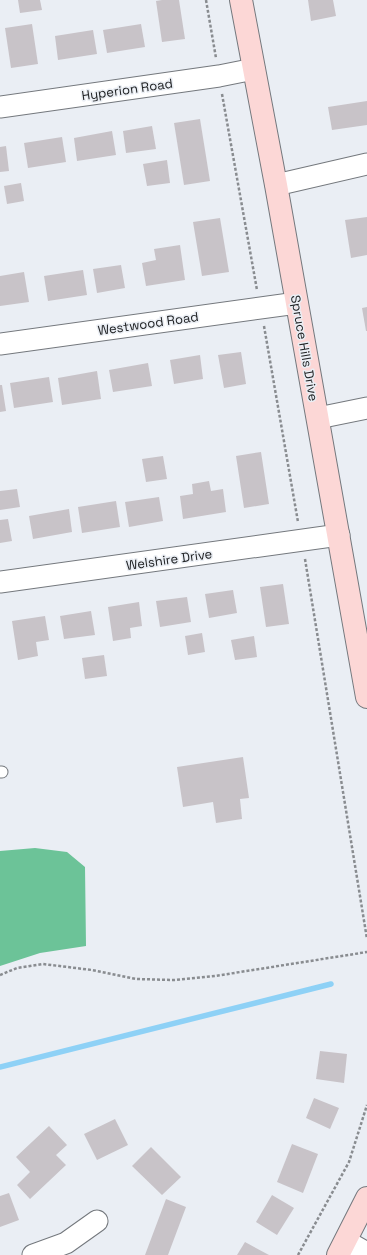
<svg xmlns="http://www.w3.org/2000/svg" width="367" height="1255" viewBox="0 0 367 1255" font-family="'Space Grotesk',sans-serif">
<style>
.forest{fill:#6cc398}
.lines{fill:none;stroke-linecap:round;stroke-linejoin:round}
.stream{stroke:#8ed1f6;stroke-width:5.5}
.building{fill:#c8c3c8}
.service-casing{stroke:#74787d;stroke-width:13}
.minor-casing{stroke:#74787d;stroke-width:23}
.secondary-casing{stroke:#74787d;stroke-width:24}
.path{stroke:#898c90;stroke-width:2.5;stroke-dasharray:3 2;stroke-linecap:butt}
.service{stroke:#fff;stroke-width:11}
.minor{stroke:#fff;stroke-width:21}
.secondary{stroke:#fcd7d6;stroke-width:22}
.labels{text-anchor:middle;stroke-width:3;stroke-linejoin:round;paint-order:stroke}
.street-label{font-size:13px;fill:#202224;stroke:#eaeef4}
</style>
<rect width="100%" height="100%" fill="#eaeef4"/>
<path class="forest" d="M35 848 67 852 85 867 86 946 40 953 0 966V851Z"/>
<g class="lines">
<path class="stream" d="M0 1067 331 984"/>
</g>
<g class="building">
<path d="M18 0H40L42 10 20 13Z"/>
<path d="M162 0H179L185 39 162 42 156 1Z"/>
<path d="M308 0H333L336 16 311 21Z"/>
<path d="M32 24 38 64 11 68 5 28Z"/>
<path d="M141 24 145 47 107 53 103 30Z"/>
<path d="M93 30 97 54 58 60 55 36Z"/>
<path d="M367 101V125L332 130 328 107Z"/>
<path d="M200 119 210 181 184 185 174 123Z"/>
<path d="M152 126 156 149 126 153 123 131Z"/>
<path d="M112 131 116 155 77 161 74 138Z"/>
<path d="M62 137 66 162 28 168 24 143Z"/>
<path d="M6 146 9 171 0 172V147Z"/>
<path d="M167 160 170 183 147 186 143 164Z"/>
<path d="M21 183 24 201 7 204 4 186Z"/>
<path d="M367 217V255L351 258 345 220Z"/>
<path d="M220 218 229 272 202 276 193 222Z"/>
<path d="M180 245 185 280 146 286 142 263 156 260 154 249Z"/>
<path d="M121 265 125 288 97 293 93 269Z"/>
<path d="M83 270 87 295 48 301 44 276Z"/>
<path d="M24 272 29 302 0 306V276Z"/>
<path d="M367 307V331H366L362 308Z"/>
<path d="M241 352 246 384 224 388 218 355Z"/>
<path d="M200 355 203 379 174 384 170 360Z"/>
<path d="M148 363 152 386 113 392 109 370Z"/>
<path d="M97 371 101 399 62 405 58 378Z"/>
<path d="M49 377 53 402 14 408 10 383Z"/>
<path d="M0 385H2L6 411 0 412Z"/>
<path d="M261 452 269 504 244 508 236 456Z"/>
<path d="M163 456 167 479 146 482 142 459Z"/>
<path d="M209 481 211 491 223 489 226 512 183 519 180 496 193 494 192 484Z"/>
<path d="M17 489 20 507 0 510V491Z"/>
<path d="M159 497 163 521 129 527 125 502Z"/>
<path d="M116 501 120 527 82 533 78 507Z"/>
<path d="M69 509 72 532 33 539 29 516Z"/>
<path d="M8 519 12 541 0 543V520Z"/>
<path d="M283 584 289 624 266 627 260 587Z"/>
<path d="M233 590 237 613 209 618 205 594Z"/>
<path d="M187 597 191 622 160 627 156 601Z"/>
<path d="M139 602 142 626 130 628 131 638 113 641 108 607Z"/>
<path d="M91 611 95 635 64 639 60 616Z"/>
<path d="M45 616 49 640 36 642 38 656 18 660 12 621Z"/>
<path d="M202 633 205 652 188 655 185 636Z"/>
<path d="M254 636 257 657 235 660 231 640Z"/>
<path d="M104 655 107 676 85 679 82 658Z"/>
<path d="M243 757 249 798 240 799 242 819 216 823 213 802 183 807 177 767Z"/>
<path d="M320 1051 347 1054 344 1083 316 1079Z"/>
<path d="M314 1098 339 1108 330 1129 306 1118Z"/>
<path d="M115 1119 128 1145 97 1160 84 1134Z"/>
<path d="M49 1126 67 1145 56 1155 66 1165 30 1199 17 1185 30 1172 16 1157Z"/>
<path d="M292 1144 318 1154 303 1193 277 1182Z"/>
<path d="M151 1147 181 1177 162 1195 132 1166Z"/>
<path d="M9 1193 19 1220 0 1227V1196Z"/>
<path d="M272 1195 294 1208 277 1235 256 1222Z"/>
<path d="M166 1199 186 1207 168 1255H145Z"/>
<path d="M245 1242 269 1255H237Z"/>
</g>
<g class="lines">
<g class="service-casing">
<path id="service" d="M0 772H2"/>
</g>
<g class="minor-casing">
<g id="minor">
<path d="M0 107 219 76 254 69"/>
<path d="M276 185 367 164"/>
<path d="M0 344 297 303"/>
<path d="M318 418 367 408"/>
<path d="M0 582 339 535"/>
<path d="M346 1241 367 1253"/>
<path d="M33 1255 66 1243 97 1221"/>
</g>
</g>
<g class="secondary-casing">
<g id="secondary">
<path d="M241 0 276 185 367 697"/>
<path d="M338 1255 367 1198"/>
</g>
</g>
<g class="path">
<path d="M206 0 216 58"/>
<path d="M222 94 257 290"/>
<path d="M264 326 298 522"/>
<path d="M305 559 367 939"/>
<path d="M0 975 17 968 43 964 92 970 136 979 174 980 215 976 367 952"/>
<path d="M298 1255 349 1162 367 1105"/>
</g>
<use href="#service" class="service"/>
<use href="#minor" class="minor"/>
<use href="#secondary" class="secondary"/>
</g>
<g class="labels">
<g class="street-label">
<text transform="translate(127 89) rotate(-8)" y="5">Hyperion Road</text>
<text transform="translate(148 323) rotate(-8)" y="5">Westwood Road</text>
<text transform="translate(305 348) rotate(80)" y="5">Spruce Hills Drive</text>
<text transform="translate(169 559) rotate(-8)" y="5">Welshire Drive</text>
</g>
</g>
</svg>
